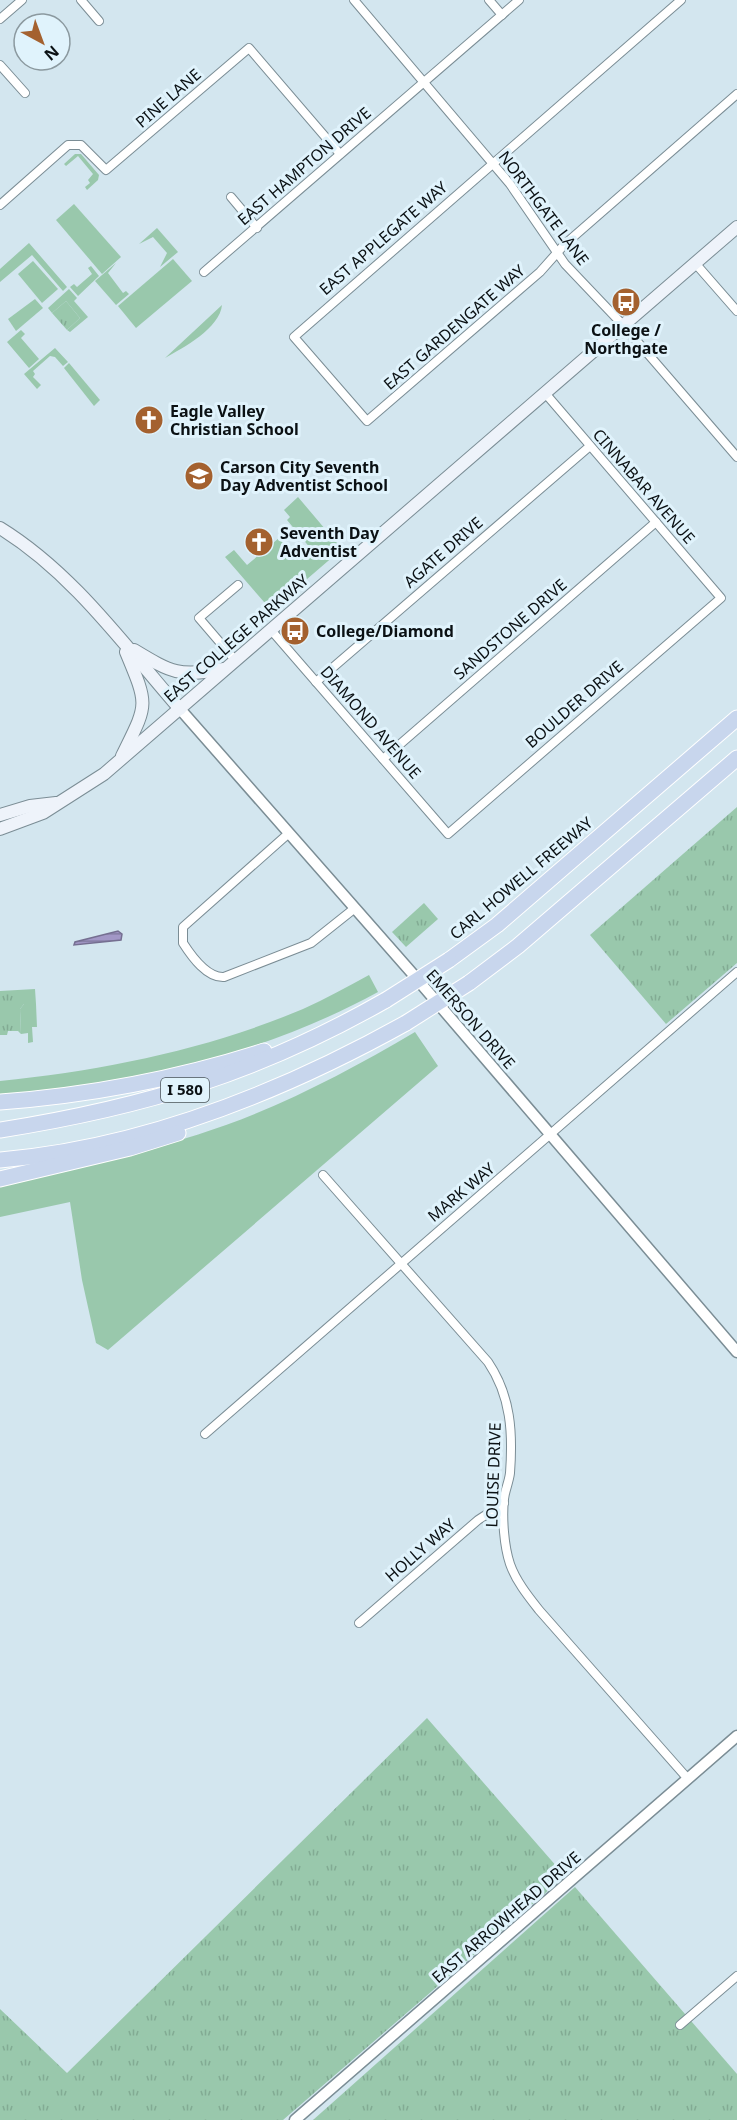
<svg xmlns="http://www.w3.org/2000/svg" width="737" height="2120" viewBox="0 0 737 2120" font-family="'Noto Sans',sans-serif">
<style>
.grass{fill:#99c8ac}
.park{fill:url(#park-tufts)}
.water{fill:url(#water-rules);stroke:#756f91;stroke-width:1.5}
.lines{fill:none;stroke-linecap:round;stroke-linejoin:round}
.minor-casing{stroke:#7b8d95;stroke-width:10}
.tertiary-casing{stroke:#7b8d95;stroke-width:13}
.secondary-casing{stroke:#7b8d95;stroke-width:14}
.motorway-casing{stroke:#fff;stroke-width:17}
.minor{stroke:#fff;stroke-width:8}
.tertiary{stroke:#fff;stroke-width:10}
.secondary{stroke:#eef3fa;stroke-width:12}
.motorway{stroke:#c8d6ed;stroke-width:15}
.motorway-bridge-casing{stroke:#fff;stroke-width:17;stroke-linecap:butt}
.motorway-bridge{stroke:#c8d6ed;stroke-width:15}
.labels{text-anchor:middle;stroke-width:6;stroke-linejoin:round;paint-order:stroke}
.shield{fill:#e0f3fc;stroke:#4b555a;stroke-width:1.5}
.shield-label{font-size:15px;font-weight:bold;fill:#0b1114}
.street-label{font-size:16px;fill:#0b1114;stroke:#e0f3fc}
.poi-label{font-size:16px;font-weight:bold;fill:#0b1114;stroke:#e0f3fc;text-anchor:start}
</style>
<defs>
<pattern id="park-tufts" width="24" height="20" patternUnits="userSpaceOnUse" patternTransform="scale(1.5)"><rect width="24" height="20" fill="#99c8ac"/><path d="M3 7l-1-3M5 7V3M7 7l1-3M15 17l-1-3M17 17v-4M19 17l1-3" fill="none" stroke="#82ab93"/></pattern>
<pattern id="water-rules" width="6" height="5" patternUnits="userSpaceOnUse" patternTransform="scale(1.5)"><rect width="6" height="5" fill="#a297c6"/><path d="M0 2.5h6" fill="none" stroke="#827aa0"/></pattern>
</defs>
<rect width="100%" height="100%" fill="#d3e6ef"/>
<g class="grass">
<path d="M75 154H81L99 175 98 180 87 190 85 187 90 183 88 180 93 174 78 156 66 166 64 164Z"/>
<path d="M74 204 121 257 102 274 56 220Z"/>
<path d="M157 228 178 252 160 267 167 253 153 237 139 244Z"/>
<path d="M29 243 67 287 63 291 32 255 0 282V269Z"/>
<path d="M173 259 192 281 136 328 118 306Z"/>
<path d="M33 261 58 289 42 303 18 274Z"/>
<path d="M116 263 108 273 123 293 126 291 129 294 116 305 95 281Z"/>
<path d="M91 266 99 276 78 296 70 287 74 284 77 287 92 274 88 268Z"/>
<path d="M69 289 77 298 74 301 88 317 70 332 67 330 80 318 66 301 52 313 48 308Z"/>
<path d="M35 299 43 308 16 331 8 319Z"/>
<path d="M222 305C220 328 183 348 165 358Z"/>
<path d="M21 330 25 334 21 338 39 359 29 368 7 342Z"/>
<path d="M55 348 68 362 63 366 55 357 50 356 33 371 35 374 33 377 41 385 37 389 24 374Z"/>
<path d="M69 363 100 400 94 406 64 368Z"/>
<path d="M298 497 342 549 271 610 225 557 234 550 247 565 279 538 299 560 311 549 287 520 290 517 284 510Z"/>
<path d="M369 975 378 992C271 1051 123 1091 0 1094V1081C104 1070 206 1050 303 1009 325 999 347 987 369 975Z"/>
<path d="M24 1004H36L37 1027H32L33 1042 28 1043V1033L21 1034 20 1009Z"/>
<path d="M415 1032 438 1066 108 1350 96 1343 82 1280 70 1202 0 1217V1186C76 1169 152 1151 226 1125 292 1101 354 1068 415 1032Z"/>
</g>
<g class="park">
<path d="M66 301 80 318 67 330 52 313Z"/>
<path d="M737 807V963L666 1024 590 935Z"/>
<path d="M424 903 438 919 406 947 392 932Z"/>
<path d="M35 989 36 1004H24L20 1009 21 1034 18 1031H8L7 1035H0V991Z"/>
<path d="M427 1718 565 1876 283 2120H0V2009L67 2073Z"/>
<path d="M575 1887 737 2074V2120H313Z"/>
</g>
<path class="water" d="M118 931 122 934 121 940 74 945 75 942Z"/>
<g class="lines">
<g class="minor-casing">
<g id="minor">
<path d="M81 0 99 21"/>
<path d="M354 0 510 184 565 264 623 325 737 457"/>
<path d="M489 0 502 15"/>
<path d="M681 0 294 337 367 421 540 272 564 245 737 94"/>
<path d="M0 19 22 0"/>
<path d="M0 65 25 93"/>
<path d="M231 197 257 228"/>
<path d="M0 205 68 145H81L106 170 249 48 340 154"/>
<path d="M695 263 737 311"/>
<path d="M204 272 519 0"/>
<path d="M271 630 448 834 721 598 545 393"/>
<path d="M235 660 199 618 238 585"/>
<path d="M316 682 590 446"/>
<path d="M383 759 656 522"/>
<path d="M289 833 183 927V943C192 957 207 978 224 977L311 943 355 908"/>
<path d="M323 1175 488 1362C511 1396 513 1433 510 1473 509 1482 505 1490 504 1499 502 1518 504 1546 510 1564 516 1581 528 1596 539 1610L688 1779"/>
<path d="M205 1434 737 972"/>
<path d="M359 1623 478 1520 504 1503"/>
<path d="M680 2025 737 1976"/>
</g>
</g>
<g class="tertiary-casing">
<g id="tertiary">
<path d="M180 709 411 972 737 1352"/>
<path d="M295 2120 737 1736"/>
</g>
</g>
<g class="secondary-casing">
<g id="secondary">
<path d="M0 528C73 573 124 645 180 709"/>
<path d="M134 650C172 673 179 677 224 669"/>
<path d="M122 756C148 703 149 707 126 652"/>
<path d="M0 815 30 806 56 803"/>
<path d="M0 829 43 813 104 774 737 227"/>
</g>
</g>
<g class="motorway-casing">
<g id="motorway">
<path d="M449 960 497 925 737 718"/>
<path d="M469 983 518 946 737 758"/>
<path d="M0 1102C91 1095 177 1079 264 1051"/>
<path d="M0 1130C145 1107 258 1073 386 1000"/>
<path d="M0 1160C143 1148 282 1092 406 1023"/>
<path d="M0 1179 130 1148 178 1133"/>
</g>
</g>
<use href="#minor" class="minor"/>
<use href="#tertiary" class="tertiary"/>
<use href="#secondary" class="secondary"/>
<use href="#motorway" class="motorway"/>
<g class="motorway-bridge-casing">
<g id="motorway-bridge">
<path d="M386 1000 449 960"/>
<path d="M406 1023 469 983"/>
</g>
</g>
<use href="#motorway-bridge" class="motorway-bridge"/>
</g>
<defs>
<g id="bus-disc" transform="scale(1.5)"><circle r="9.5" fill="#a4612f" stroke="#e0f3fc"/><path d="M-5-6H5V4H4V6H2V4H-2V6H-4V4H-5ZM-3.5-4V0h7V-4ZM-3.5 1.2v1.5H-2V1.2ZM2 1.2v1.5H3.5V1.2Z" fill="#fff"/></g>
<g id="church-disc" transform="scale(1.5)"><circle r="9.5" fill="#a4612f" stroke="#e0f3fc"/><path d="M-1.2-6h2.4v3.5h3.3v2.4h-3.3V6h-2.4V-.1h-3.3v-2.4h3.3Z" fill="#fff"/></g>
<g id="school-disc" transform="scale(1.5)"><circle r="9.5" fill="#a4612f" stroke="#e0f3fc"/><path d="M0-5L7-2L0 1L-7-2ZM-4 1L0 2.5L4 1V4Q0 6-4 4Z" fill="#fff"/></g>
</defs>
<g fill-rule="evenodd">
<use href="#bus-disc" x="626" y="302"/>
<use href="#church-disc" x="149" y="420"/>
<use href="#school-disc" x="199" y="476"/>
<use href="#church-disc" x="259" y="542"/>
<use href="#bus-disc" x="295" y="631"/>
</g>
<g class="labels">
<rect class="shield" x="161" y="1078" width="48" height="24" rx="4.5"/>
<g class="shield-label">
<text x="185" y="1095">I 580</text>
</g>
<g class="street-label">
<text transform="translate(168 98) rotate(-41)" y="6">PINE LANE</text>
<text transform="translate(304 166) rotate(-41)" y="6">EAST HAMPTON DRIVE</text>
<text transform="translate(544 208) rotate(53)" y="6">NORTHGATE LANE</text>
<text transform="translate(383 238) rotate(-41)" y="6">EAST APPLEGATE WAY</text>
<text transform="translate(454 327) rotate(-41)" y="6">EAST GARDENGATE WAY</text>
<text transform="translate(644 486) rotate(49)" y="6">CINNABAR AVENUE</text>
<text transform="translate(443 552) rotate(-41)" y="6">AGATE DRIVE</text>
<text transform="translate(510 629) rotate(-41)" y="6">SANDSTONE DRIVE</text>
<text transform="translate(236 638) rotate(-41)" y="6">EAST COLLEGE PARKWAY</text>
<text transform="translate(574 704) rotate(-41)" y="6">BOULDER DRIVE</text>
<text transform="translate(371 722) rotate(49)" y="6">DIAMOND AVENUE</text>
<text transform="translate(521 878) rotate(-40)" y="6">CARL HOWELL FREEWAY</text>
<text transform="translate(471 1019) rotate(49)" y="6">EMERSON DRIVE</text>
<text transform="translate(461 1192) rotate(-40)" y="6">MARK WAY</text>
<text transform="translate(493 1475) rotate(-88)" y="6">LOUISE DRIVE</text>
<text transform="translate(420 1550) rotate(-41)" y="6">HOLLY WAY</text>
<text transform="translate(506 1917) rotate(-41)" y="6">EAST ARROWHEAD DRIVE</text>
</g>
<g class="poi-label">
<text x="626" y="336" text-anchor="middle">College /<tspan x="626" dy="18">Northgate</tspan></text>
<text x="170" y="417">Eagle Valley<tspan x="170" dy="18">Christian School</tspan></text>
<text x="220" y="473">Carson City Seventh<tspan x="220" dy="18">Day Adventist School</tspan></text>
<text x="280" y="539">Seventh Day<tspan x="280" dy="18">Adventist</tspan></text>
<text x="316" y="637">College/Diamond</text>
</g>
</g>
<g transform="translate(42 42) rotate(139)"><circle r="28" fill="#e0f3fc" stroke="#8b999f" stroke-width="1.5"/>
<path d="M0-4.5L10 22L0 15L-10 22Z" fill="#a4612f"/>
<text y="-9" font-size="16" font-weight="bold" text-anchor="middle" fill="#0b1114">N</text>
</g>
</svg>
